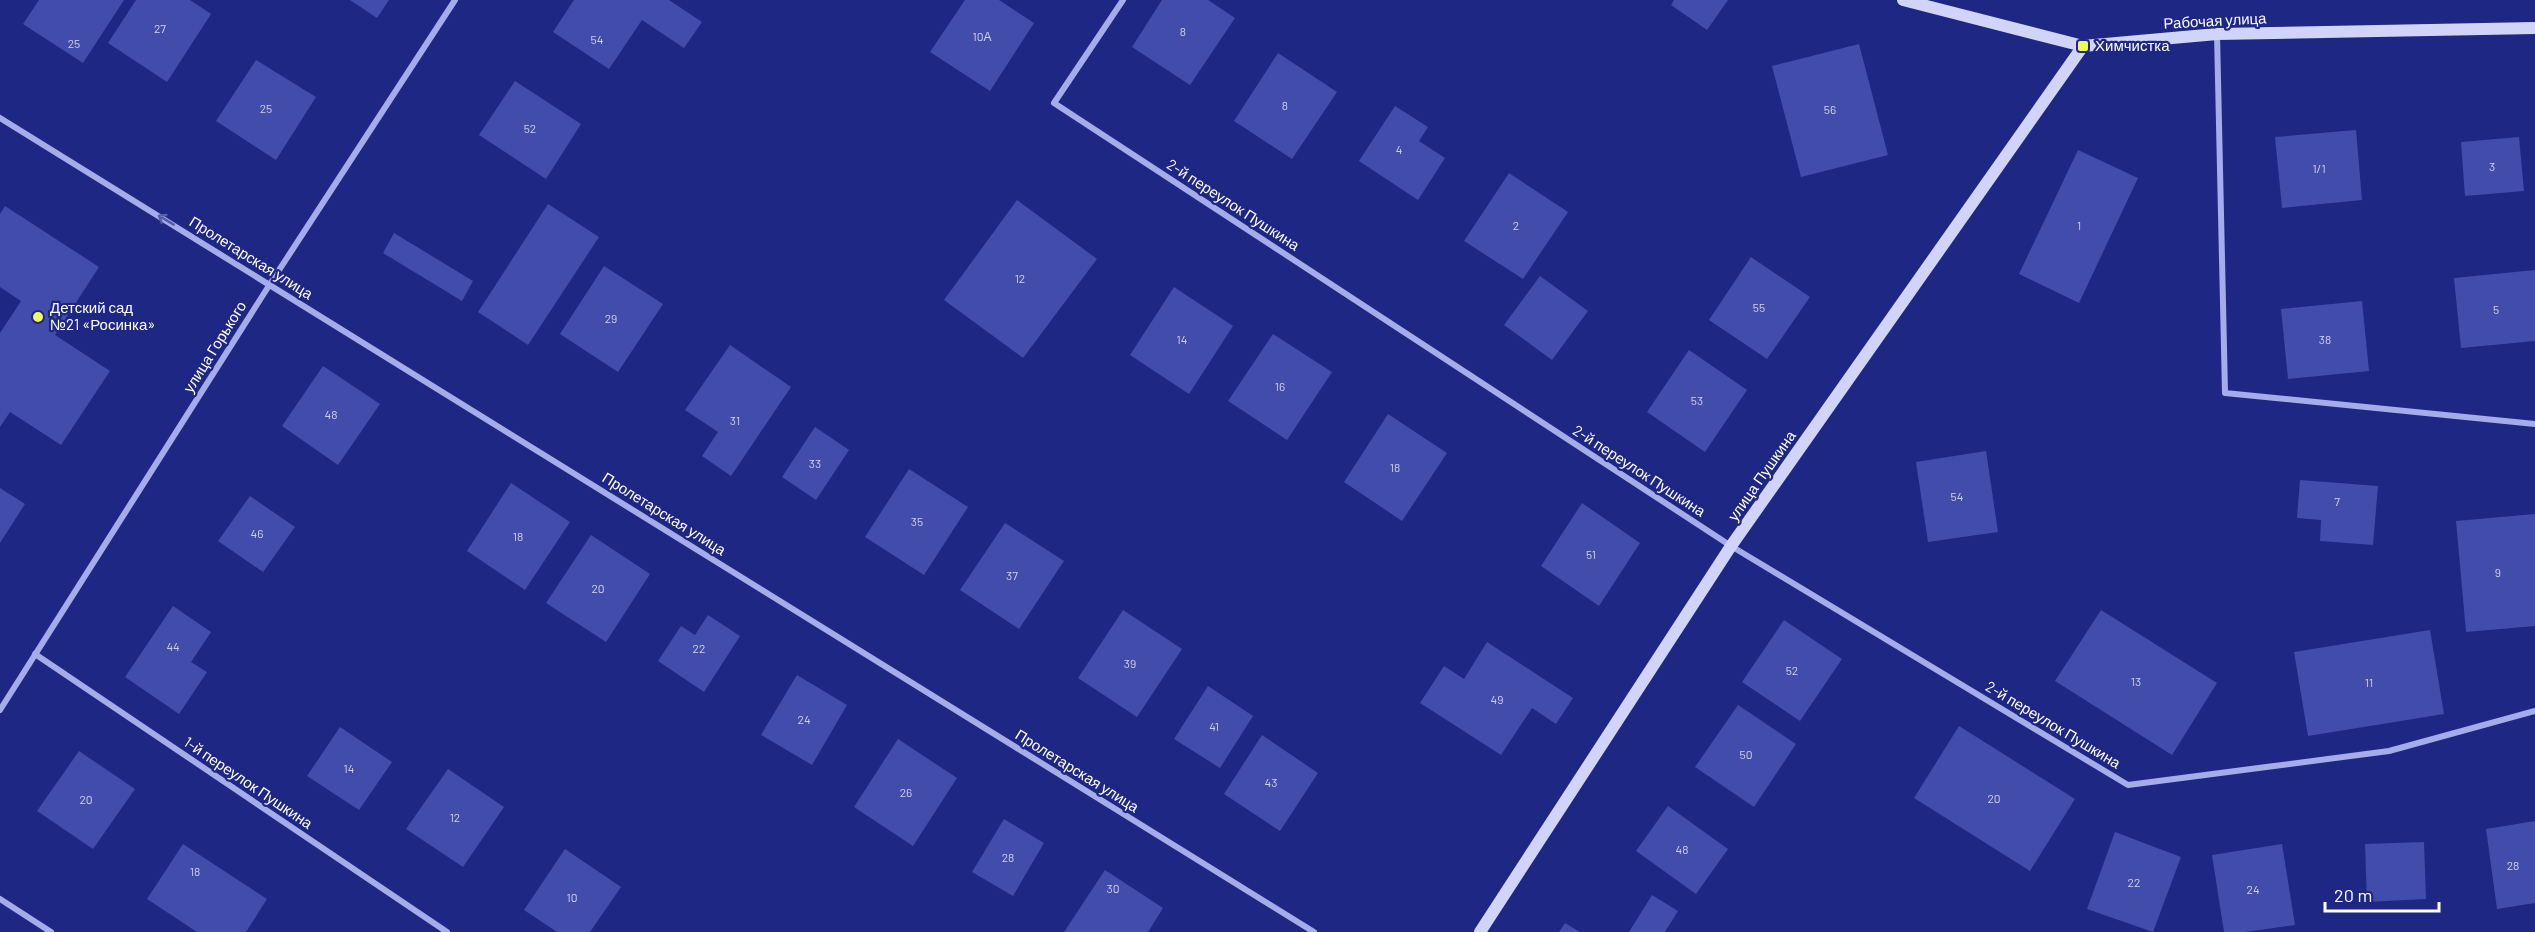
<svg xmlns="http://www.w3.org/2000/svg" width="2535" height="932" viewBox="0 0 2535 932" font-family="Barlow,sans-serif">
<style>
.building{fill:#424cab}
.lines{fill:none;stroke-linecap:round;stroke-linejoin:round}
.street{stroke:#a5acea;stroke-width:6}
.secondary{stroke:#d0d4f8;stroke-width:12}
.oneway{stroke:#545cad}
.poi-dot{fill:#f0f964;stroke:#1e2784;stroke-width:2}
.labels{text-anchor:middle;stroke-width:4.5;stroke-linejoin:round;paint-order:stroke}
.number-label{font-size:12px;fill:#d0d2ea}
.street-label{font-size:15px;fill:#fff;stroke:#1e2784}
.poi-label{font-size:15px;fill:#fff;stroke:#1e2784;text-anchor:start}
</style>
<rect width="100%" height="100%" fill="#1e2784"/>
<g class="building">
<path d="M39 0H124L83 63 23 24Z"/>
<path d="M136 0H190L211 14 167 82 108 43Z"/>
<path d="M350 0H389L377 18Z"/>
<path d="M574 0H669L702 22 684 48 642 20 609 69 553 32Z"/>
<path d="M965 0H999L1034 23 990 91 930 52Z"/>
<path d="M1162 0H1208L1235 18 1190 85 1132 47Z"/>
<path d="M1674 0H1728L1707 30 1671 5Z"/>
<path d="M1859 44 1888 155 1801 177 1772 66Z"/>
<path d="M1278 53 1337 92 1292 159 1234 121Z"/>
<path d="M256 60 316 97 276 160 216 121Z"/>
<path d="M515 81 581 124 546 179 479 135Z"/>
<path d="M1395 106 1428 127 1419 141 1445 158 1418 200 1359 161Z"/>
<path d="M2356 130 2362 200 2282 208 2275 137Z"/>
<path d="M2519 137 2524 191 2465 196 2461 142Z"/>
<path d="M2078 150 2138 178 2079 303 2019 274Z"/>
<path d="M1509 173 1568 212 1523 279 1464 241Z"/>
<path d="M1017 200 1097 259 1023 358 944 300Z"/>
<path d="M548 204 599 237 528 345 478 312Z"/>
<path d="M5 206 99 267 55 335 110 371 61 445 10 412 0 427V333L21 301 0 287V214Z"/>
<path d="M394 233 473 281 462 301 383 253Z"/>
<path d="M1751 257 1810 297 1767 359 1709 320Z"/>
<path d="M604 266 663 304 618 372 560 334Z"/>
<path d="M2535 270V341L2461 348 2454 278Z"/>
<path d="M1540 276 1588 311 1552 360 1504 325Z"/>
<path d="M1174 287 1233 326 1189 394 1130 355Z"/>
<path d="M2362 301 2369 371 2288 379 2281 309Z"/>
<path d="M1273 334 1332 372 1287 440 1228 401Z"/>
<path d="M730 345 791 387 731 476 702 456 718 432 685 410Z"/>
<path d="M1689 350 1747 390 1705 452 1647 412Z"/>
<path d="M323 366 380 404 338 465 282 426Z"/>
<path d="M1388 414 1447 453 1402 521 1344 482Z"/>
<path d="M815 427 849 450 816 500 782 477Z"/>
<path d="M1986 451 1998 532 1928 542 1916 462Z"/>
<path d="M909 469 968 507 924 575 865 537Z"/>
<path d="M2300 480 2378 486 2373 545 2320 541 2321 520 2297 518Z"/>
<path d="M511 483 570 522 525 590 467 551Z"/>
<path d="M0 488 25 504 0 543Z"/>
<path d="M250 496 295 527 263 572 218 541Z"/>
<path d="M1582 503 1640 543 1599 606 1541 566Z"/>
<path d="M2535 514V626L2466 632 2456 521Z"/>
<path d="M1005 523 1064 561 1019 629 960 590Z"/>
<path d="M591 535 650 574 606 642 546 603Z"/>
<path d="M173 606 211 632 191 662 207 672 179 714 125 677Z"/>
<path d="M1123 610 1182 649 1137 717 1078 678Z"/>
<path d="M2101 610 2217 683 2172 755 2055 681Z"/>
<path d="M708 615 740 636 704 692 658 661 681 626 695 635Z"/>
<path d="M1784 620 1842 659 1800 721 1742 682Z"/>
<path d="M2430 630 2444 714 2308 736 2294 652Z"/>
<path d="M1487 642 1573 698 1556 724 1532 708 1501 755 1420 703 1444 666 1464 679Z"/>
<path d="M797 675 847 705 812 765 761 735Z"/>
<path d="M1208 686 1253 716 1220 768 1174 739Z"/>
<path d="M1738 705 1796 744 1754 807 1695 767Z"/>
<path d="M1959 726 2075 799 2030 871 1914 798Z"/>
<path d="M340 727 392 762 359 810 307 776Z"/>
<path d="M1262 735 1318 773 1280 831 1224 794Z"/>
<path d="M898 739 957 778 913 846 854 807Z"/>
<path d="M79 751 135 789 93 849 37 811Z"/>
<path d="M448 769 504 807 463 867 406 829Z"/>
<path d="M1668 806 1728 849 1696 894 1636 851Z"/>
<path d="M1004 819 1044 843 1013 896 972 872Z"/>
<path d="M2535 821V903L2497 909 2486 829Z"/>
<path d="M2115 832 2181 857 2153 932 2087 909Z"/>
<path d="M2424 842 2426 899 2367 902 2365 844Z"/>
<path d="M183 844 267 899 246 932H197L147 899Z"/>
<path d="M2282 844 2295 925 2245 932H2224L2212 855Z"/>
<path d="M565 849 621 887 590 932H557L524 910Z"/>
<path d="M1105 870 1163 908 1148 932H1064Z"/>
<path d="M1652 895 1678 911 1665 932H1629Z"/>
<path d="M1565 923 1580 932H1559Z"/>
</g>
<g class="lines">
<g class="street">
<path d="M1123 0 1054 103 1731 546 2128 785 2389 751 2535 711"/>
<path d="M2217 34 2225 393 2535 424"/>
<path d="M0 118 1314 932"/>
<path d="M35 654 447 932"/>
<path d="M0 710 270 284 455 0"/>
<path d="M0 899 51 932"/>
</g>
<g class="secondary">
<path d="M1903 0 2083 46 2217 34 2535 28"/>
<path d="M1480 932 1731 546 2083 46"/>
</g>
</g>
<defs><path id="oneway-shaft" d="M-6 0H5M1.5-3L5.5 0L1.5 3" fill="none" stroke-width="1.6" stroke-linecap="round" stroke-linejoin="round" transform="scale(1.5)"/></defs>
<use class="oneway" href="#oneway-shaft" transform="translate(166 220) rotate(-149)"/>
<g class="poi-dot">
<rect x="2077" y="40" width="12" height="12" rx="3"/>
<circle cx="38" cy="317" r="6"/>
</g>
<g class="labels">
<g class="number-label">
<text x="160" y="33">27</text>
<text x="1183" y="36">8</text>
<text x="982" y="41">10А</text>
<text x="597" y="44">54</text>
<text x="74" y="48">25</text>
<text x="1285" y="110">8</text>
<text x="266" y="113">25</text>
<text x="1830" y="114">56</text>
<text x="530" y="133">52</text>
<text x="1399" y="154">4</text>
<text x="2492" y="171">3</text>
<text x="2319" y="173">1/1</text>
<text x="1516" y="230">2</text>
<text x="2079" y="230">1</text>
<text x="1020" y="283">12</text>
<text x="1759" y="312">55</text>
<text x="2496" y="314">5</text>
<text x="611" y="323">29</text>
<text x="1182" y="344">14</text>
<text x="2325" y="344">38</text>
<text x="1280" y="391">16</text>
<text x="1697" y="405">53</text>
<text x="331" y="419">48</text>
<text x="735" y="425">31</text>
<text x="815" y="468">33</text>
<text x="1395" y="472">18</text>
<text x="1957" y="501">54</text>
<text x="2337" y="506">7</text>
<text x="917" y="526">35</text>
<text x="257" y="538">46</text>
<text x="518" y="541">18</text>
<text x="1591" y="559">51</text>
<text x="2498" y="577">9</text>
<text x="1012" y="580">37</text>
<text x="598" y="593">20</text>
<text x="173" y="651">44</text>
<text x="699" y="653">22</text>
<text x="1130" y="668">39</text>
<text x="1792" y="675">52</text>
<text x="2136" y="686">13</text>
<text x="2369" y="687">11</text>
<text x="1497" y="704">49</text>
<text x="804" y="724">24</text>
<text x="1214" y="731">41</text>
<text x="1746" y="759">50</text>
<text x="349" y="773">14</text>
<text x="1271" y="787">43</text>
<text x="906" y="797">26</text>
<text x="1994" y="803">20</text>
<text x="86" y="804">20</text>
<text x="455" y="822">12</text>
<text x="1682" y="854">48</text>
<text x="1008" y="862">28</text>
<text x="2513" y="870">28</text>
<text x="195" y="876">18</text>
<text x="2134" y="887">22</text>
<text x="1113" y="893">30</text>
<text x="2253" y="894">24</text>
<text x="572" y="902">10</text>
</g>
<g class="street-label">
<text transform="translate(2215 21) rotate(-3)" y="5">Рабочая улица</text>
<text transform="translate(1233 205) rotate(33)" y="5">2-й переулок Пушкина</text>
<text transform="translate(251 258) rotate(32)" y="5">Пролетарская улица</text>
<text transform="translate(215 347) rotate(-58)" y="5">улица Горького</text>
<text transform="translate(1639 471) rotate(33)" y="5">2-й переулок Пушкина</text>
<text transform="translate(1762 476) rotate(-55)" y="5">улица Пушкина</text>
<text transform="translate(664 514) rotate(32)" y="5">Пролетарская улица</text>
<text transform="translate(2053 725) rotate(31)" y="5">2-й переулок Пушкина</text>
<text transform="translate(1077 771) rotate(32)" y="5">Пролетарская улица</text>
<text transform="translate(248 783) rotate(34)" y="5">1-й переулок Пушкина</text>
</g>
<g class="poi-label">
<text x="2095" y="51">Химчистка</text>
<text x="50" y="313">Детский сад<tspan x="50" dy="17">№21 «Росинка»</tspan></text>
</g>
</g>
<path d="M2325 902v9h114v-9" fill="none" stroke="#ffffff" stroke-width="3"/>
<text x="2334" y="902" font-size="18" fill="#ffffff" stroke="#1e2784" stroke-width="4.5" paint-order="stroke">20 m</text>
</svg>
